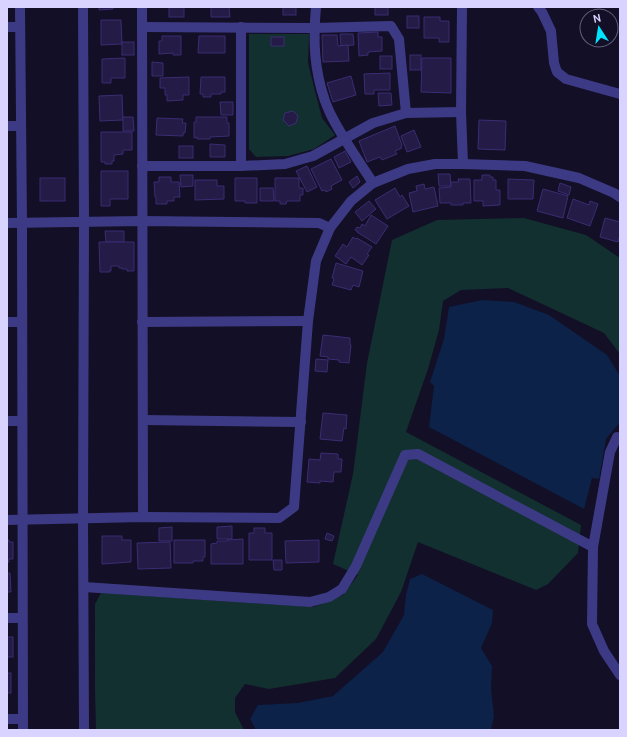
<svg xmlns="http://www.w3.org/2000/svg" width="627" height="737" viewBox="0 0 627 737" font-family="Cabin,sans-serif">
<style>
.green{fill:#12302f}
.water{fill:#0c2248}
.building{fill:#241b47;stroke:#3b2d73}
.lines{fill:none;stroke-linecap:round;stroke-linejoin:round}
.minor{stroke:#3d3a85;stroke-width:10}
</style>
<rect width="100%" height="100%" fill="#130f26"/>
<g class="green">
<path d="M249 34H309L308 63 315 91 322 118 335 135 314 149 288 156 256 157 249 149Z"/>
<path d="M524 218 586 235 620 258V354L604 333 508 288 461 290 443 301 439 330 428 369 406 432 581 525 578 553 548 584 536 590 418 542 401 592 376 639 335 678 269 689 245 684 235 698V712L244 730H96L95 690V604L101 593 314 607 343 595 358 575 333 564 353 474 367 363 392 240 437 220Z"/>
</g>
<g class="water">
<path d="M482 300 514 302 549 315 607 355 620 376V422L606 439 599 479 592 478 584 509 429 427 434 386 430 382 444 339 449 307Z"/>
<path d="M422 574 493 610 492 623 481 648 492 666 491 688 494 716 491 730H256L250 719 258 705 298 703 333 696 383 652 404 615 406 595 410 579Z"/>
</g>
<g class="building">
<path d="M99 7H113V9L99 10Z"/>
<rect x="169" y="7" width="15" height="10"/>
<path d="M211 7H229L230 17H211Z"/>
<rect x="283" y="7" width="13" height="8"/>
<rect x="375" y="7" width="13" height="8"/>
<rect x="407" y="16" width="12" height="12"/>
<path d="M424 17H440V21H449V42H439V38H424Z"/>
<path d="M101 20H121L122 44 101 45Z"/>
<path d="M378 32V37H382V51L368 52V55L359 56 358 33Z"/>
<path d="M340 34H353L354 45 341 46Z"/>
<path d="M322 35H337L338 46 348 45 349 61 323 62Z"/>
<path d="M162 36H181V55H173V53L159 54V41H162Z"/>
<path d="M199 36H225V53H198Z"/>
<rect x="271" y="37" width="13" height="9"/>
<rect x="122" y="42" width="12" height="13"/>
<rect x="410" y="55" width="11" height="15"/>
<rect x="380" y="56" width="12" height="13"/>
<path d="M125 58V78H111V83H102V59Z"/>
<path d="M422 58H451V93L421 92Z"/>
<path d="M152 62 163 63V76H152Z"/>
<path d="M390 73V90H374V94H365L364 74Z"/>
<path d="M351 76 356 95 333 102 327 83Z"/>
<path d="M189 77V95H183V100L167 101V95H165V88H160V78Z"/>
<path d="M201 77H225V92H221V94H211V97H203V94H200Z"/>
<path d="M378 93H391L392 105 379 106Z"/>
<path d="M122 95 123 120 100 121 99 96Z"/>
<path d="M220 102H233V115H221Z"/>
<path d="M293 111 298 116 296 123 289 126 283 120 285 113Z"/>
<path d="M123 117H133L134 131H123Z"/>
<path d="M196 117H227V123H229V136L210 137V139H197V137L194 138V122H196Z"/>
<path d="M157 118 183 119 182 123H186L185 133H183V136L156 135Z"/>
<path d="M479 120 506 121 505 150 478 149Z"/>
<path d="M395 126 402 145 401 146 402 148 395 151 397 154 382 160 380 157 367 162 359 141Z"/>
<path d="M414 130 421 147 407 152 401 136Z"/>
<path d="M101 132H132V150H123V154L114 155V161H112V164H105V162H101Z"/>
<path d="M210 144 225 145V157H210Z"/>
<rect x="179" y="146" width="14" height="12"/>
<path d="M345 151 351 162 339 168 334 157Z"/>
<path d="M331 159 342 180 331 186 332 189 326 192 325 190 322 191 311 169Z"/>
<path d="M307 166 317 187 307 192 296 171Z"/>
<path d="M101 171H128V199H110V206H101Z"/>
<path d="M438 174H450L451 186H439Z"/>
<path d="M180 175H193V186L181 187Z"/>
<path d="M482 175H490V177H493V180H496V190H500V205L483 206V201H474V180H482Z"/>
<path d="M357 176 360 182 353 188 349 182Z"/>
<path d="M159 177H171V182H179L180 197H174V201H167V204H156V197H155L154 182H159Z"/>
<rect x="40" y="178" width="25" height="23"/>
<path d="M235 178H257V203H245V201H235Z"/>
<path d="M275 178H299V188H303V195H300V201H287L286 204H280V201H275Z"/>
<path d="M458 179H470L471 203H463V205H451V203H440L439 188 451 187V182H459Z"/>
<path d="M508 179 534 180 533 199H508Z"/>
<path d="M195 180H217V186H224V199L195 200Z"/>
<path d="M560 183 571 187 569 195 558 191Z"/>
<path d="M424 184 425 189 434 187 438 206 413 212 409 193 417 191 416 186Z"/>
<path d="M260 188H273L274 201H260Z"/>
<path d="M395 188 400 197 402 195 409 206 387 219 375 200Z"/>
<path d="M543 189 568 196 563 218 537 211Z"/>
<path d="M573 199 589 205 590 201 598 204 590 226 567 218Z"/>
<path d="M369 201 376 209 362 221 355 212Z"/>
<path d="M371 215 388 226 376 244 357 232H358L355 230 357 227 360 228 362 224 365 226Z"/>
<path d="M605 218 620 222V235L618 242 600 237Z"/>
<path d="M105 231H124V242H106Z"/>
<path d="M353 237 356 239 357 238 372 247 367 254 369 255 362 265 351 257 346 264 335 256 343 244 347 247Z"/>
<path d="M99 242H134V271H127V269H122V268H119V266H111V271H109L110 272H100Z"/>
<path d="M336 263 363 271 359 287 353 285 351 290 332 285 334 279 332 278Z"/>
<path d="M323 335 350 338V345H351L349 363 339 362V360L328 359V357L320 356Z"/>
<path d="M316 359 328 360 327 372 315 371Z"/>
<path d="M323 413 347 415 346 429 344 428 342 441 320 439Z"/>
<path d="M321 453 338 454V459H342L341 472H334L333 482 320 481V483L307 482 309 459 320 460Z"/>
<path d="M232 526V539H217V527Z"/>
<path d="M172 527V541H159V528Z"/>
<path d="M254 528H265V533H272V560H249V533H254Z"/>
<path d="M327 533 334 536 332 541 325 539Z"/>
<path d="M102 536H122V540H131V562L102 564Z"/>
<path d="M243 539V564H211V544L217 543V541H227V540Z"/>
<path d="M7 540H9V542H13V559H9V562H7Z"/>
<path d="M174 540H205V557H203V561H193V563H174Z"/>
<path d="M319 540V562L286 563 285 541Z"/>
<path d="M170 542 171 568 138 569 137 543Z"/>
<path d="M273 560H282V570H274Z"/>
<path d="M7 573H10L11 592H7Z"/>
<rect x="7" y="637" width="6" height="20"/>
<rect x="7" y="673" width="4" height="20"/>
</g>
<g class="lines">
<g class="minor">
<path d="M20 7 22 223 23 730"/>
<path d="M83 7 84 223 83 518 84 730"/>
<path d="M142 7 143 517"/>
<path d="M316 7C313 40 314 69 325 101 327 106 329 111 331 115 343 139 359 161 373 183"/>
<path d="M462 7 461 112 463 164"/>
<path d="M538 7 542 12 551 31 554 63 557 72 566 79 620 94"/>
<path d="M7 27H19"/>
<path d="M142 27 314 28 391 26 399 39 406 113"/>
<path d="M241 27V166"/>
<path d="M7 126H21"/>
<path d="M142 166H241L285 164 313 156 373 123 406 113 461 112"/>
<path d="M7 223 142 221 319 223 330 228"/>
<path d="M7 322H22"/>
<path d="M142 322 308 321"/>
<path d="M143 420 301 422"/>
<path d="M7 421H22"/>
<path d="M7 520 143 517 279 518 294 507 308 321 316 261 330 228 351 201 373 183 408 169 435 164H463L525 166 579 178 614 193 620 197"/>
<path d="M593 547 610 452 617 437"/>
<path d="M84 587 310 602 329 597 342 589 356 566 405 455 418 454 593 547 592 624 604 651 620 675"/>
<path d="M7 618H22"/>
<path d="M7 719H22"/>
</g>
</g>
<rect width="627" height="737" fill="none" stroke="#d9d4ff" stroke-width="16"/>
<g transform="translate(599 28) rotate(348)"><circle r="19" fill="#130f26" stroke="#625e7d"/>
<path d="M0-3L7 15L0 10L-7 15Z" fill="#00e5ff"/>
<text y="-6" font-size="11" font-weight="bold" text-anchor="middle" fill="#d9d4ff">N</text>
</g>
</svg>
